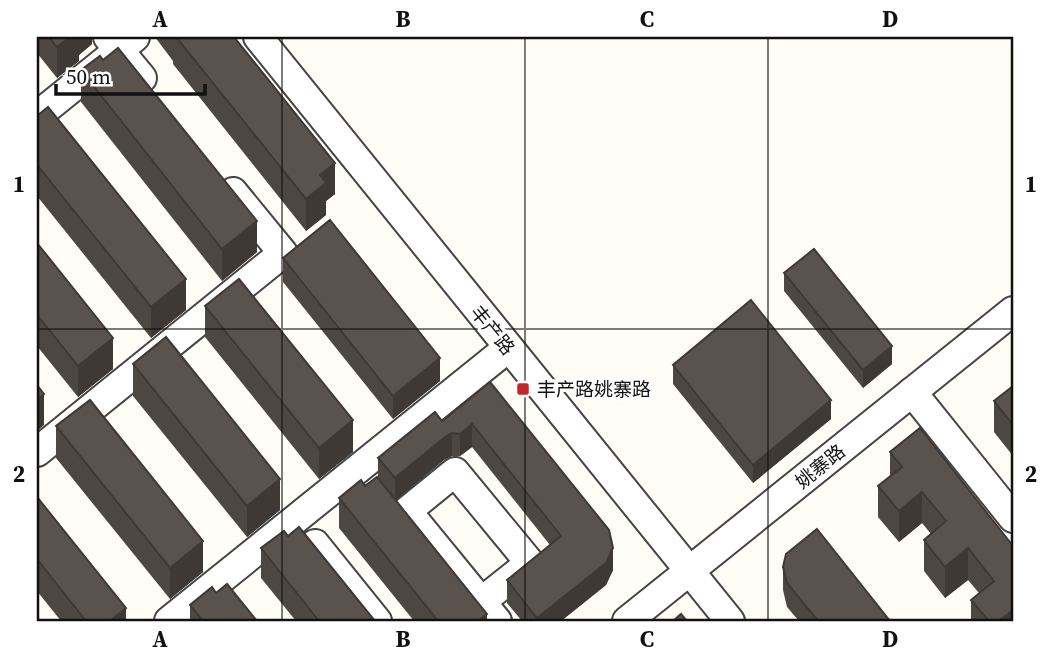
<svg xmlns="http://www.w3.org/2000/svg" width="1050" height="658" viewBox="0 0 1050 658" font-family="'Source Serif 4','Noto Sans SC',serif">
<style>
.lines{fill:none;stroke-linecap:round;stroke-linejoin:round}
.minor-casing{stroke:#444;stroke-width:32}
.minor{stroke:#fff;stroke-width:28}
.wall{fill:#4d4742}
.shaded-wall{fill:#3f3936}
.building{fill:#5a524d;stroke:#3f3936;stroke-width:2}
.grid{fill:none;stroke:#111;stroke-width:2;stroke-opacity:0.55}
.poi-dot{fill:#c4262e;stroke:#fff;stroke-width:2.5}
.labels{text-anchor:middle;stroke-width:7;stroke-linejoin:round;paint-order:stroke}
.street-label{font-size:19px;fill:#111;stroke:#fff}
.poi-label{font-size:19px;fill:#111;stroke:#fff;text-anchor:start}
.neatline{fill:none;stroke:#111;stroke-width:2.5}
.grid-label{font-size:23px;text-anchor:middle;font-weight:bold;fill:#111}
</style>
<rect width="100%" height="100%" fill="#fffdf5"/>
<g class="lines">
<g class="minor-casing">
<g id="minor">
<path d="M108 37 142 78"/>
<path d="M258 37 730 621"/>
<path d="M37 116 135 37"/>
<path d="M912 392 1013 518"/>
<path d="M37 452 283 253 233 192"/>
<path d="M315 544 377 621"/>
<path d="M481 602 530 563 455 472 407 511 497 621"/>
<path d="M169 621 508 348"/>
<path d="M627 621 1013 311"/>
</g>
</g>
<use href="#minor" class="minor"/>
</g>
<g class="wall">
<path d="M37 37H92V44L79 55V61L57 78 37 53Z"/>
<path d="M155 37H234L335 194 326 201V215L306 231 173 64V61Z"/>
<path d="M81 70 257 252 222 281 81 102Z"/>
<path d="M37 116 186 310 151 338 37 196Z"/>
<path d="M37 243 113 369 78 397 37 346Z"/>
<path d="M283 258 440 381 393 419 283 282Z"/>
<path d="M784 273 892 364 863 388 784 291Z"/>
<path d="M205 306 353 452 319 479 205 337Z"/>
<path d="M133 364 280 510 247 537 133 396Z"/>
<path d="M673 365 831 419 753 483 673 384Z"/>
<path d="M490 382 613 570 606 585 561 621H522L507 603V580L550 545 472 447 460 456H452L445 459 395 500 487 621H414L339 528V498L378 478V458L442 421Z"/>
<path d="M1013 386V456L994 432V401Z"/>
<path d="M56 426 203 572 170 599 56 458Z"/>
<path d="M920 428 1013 621H971V600L979 593 968 580 945 598 924 571V540L931 534 922 523 899 542 878 517V486L890 476V452Z"/>
<path d="M37 497 126 621H61L37 591Z"/>
<path d="M288 536 375 621H296L261 578V548Z"/>
<path d="M783 567 890 621H799L787 607 783 590Z"/>
<path d="M216 593 257 621H190V605Z"/>
</g>
<g class="shaded-wall">
<path d="M70 37H92V44L79 55V61L57 78V47Z"/>
<path d="M335 163V194L326 201V215L306 231V199L320 175Z"/>
<path d="M257 221V252L222 281V249Z"/>
<path d="M186 279V310L151 338V307Z"/>
<path d="M113 338V369L78 397V366Z"/>
<path d="M892 346V364L863 388V370Z"/>
<path d="M440 358V381L393 419V396Z"/>
<path d="M44 394V425L37 431V400Z"/>
<path d="M831 400V419L753 483V465Z"/>
<path d="M353 420V452L319 479V448Z"/>
<path d="M472 424V447L460 456V434Z"/>
<path d="M452 433V456L445 459 395 501V478L445 437Z"/>
<path d="M280 479V510L247 537V506Z"/>
<path d="M922 492V523L899 542V511Z"/>
<path d="M203 541V572L170 599V568Z"/>
<path d="M613 548V570L606 585 561 621H537V618Z"/>
<path d="M968 548V580L945 598V567Z"/>
<path d="M126 608V621H110Z"/>
<path d="M1013 610V621H999Z"/>
<path d="M487 614V621H478Z"/>
</g>
<g class="building">
<path d="M49 37H70L57 47Z"/>
<path d="M176 37H234L335 163 320 175 326 183 306 199Z"/>
<path d="M118 48 257 221 222 249 81 70 100 56 103 60Z"/>
<path d="M48 107 186 279 151 307 37 165V116Z"/>
<path d="M330 220 440 358 393 396 283 258Z"/>
<path d="M37 243 113 338 78 366 37 315Z"/>
<path d="M814 249 892 346 863 370 784 273Z"/>
<path d="M239 279 353 420 319 448 205 306Z"/>
<path d="M751 300 831 400 753 465 673 365Z"/>
<path d="M166 337 280 479 247 506 133 364Z"/>
<path d="M490 382 609 530 613 548 606 563 537 618 507 580 561 536 472 424 460 434 452 433 445 437 395 478 378 458 435 412 442 421Z"/>
<path d="M37 385 44 394 37 400Z"/>
<path d="M1013 386V425L994 401Z"/>
<path d="M90 400 203 541 170 568 56 426Z"/>
<path d="M920 428 1013 546V610L999 621H989L971 600 994 581 968 548 945 567 924 540 946 521 922 492 899 511 878 486 902 467 890 452Z"/>
<path d="M377 477 487 614 478 621H438L339 498 361 480 365 486Z"/>
<path d="M37 497 126 608 110 621H86L37 559Z"/>
<path d="M299 527 375 621H319L261 548 284 531 288 536Z"/>
<path d="M817 529 890 621H818L787 583 783 567 786 554Z"/>
<path d="M227 584 257 621H203L190 605 212 587 216 593Z"/>
<path d="M681 614 687 621H673Z"/>
</g>
<path class="grid" d="M282 37V621M525 37V621M768 37V621M37 329H1013"/>
<rect class="poi-dot" x="516" y="382" width="14" height="14" rx="3.5"/>
<g class="labels">
<g class="street-label">
<text transform="translate(493 330) rotate(51)" y="7">丰产路</text>
<text transform="translate(820 466) rotate(-39)" y="7">姚寨路</text>
</g>
<g class="poi-label">
<text x="537" y="396">丰产路姚寨路</text>
</g>
</g>
<rect width="1050" height="658" fill="none" stroke="#ffffff" stroke-width="77"/>
<path d="M56 84v10h149v-10" fill="none" stroke="#111111" stroke-width="3.5"/>
<text x="66" y="84" font-size="21" fill="#111111" stroke="#ffffff" stroke-width="5" paint-order="stroke">50 m</text>
<rect x="38" y="38" width="974" height="582" class="neatline"/>
<g class="grid-label">
<text x="160" y="27">A</text>
<text x="403" y="27">B</text>
<text x="647" y="27">C</text>
<text x="890" y="27">D</text>
<text x="19" y="192">1</text>
<text x="1031" y="192">1</text>
<text x="19" y="482">2</text>
<text x="1031" y="482">2</text>
<text x="160" y="647">A</text>
<text x="403" y="647">B</text>
<text x="647" y="647">C</text>
<text x="890" y="647">D</text>
</g>
</svg>
